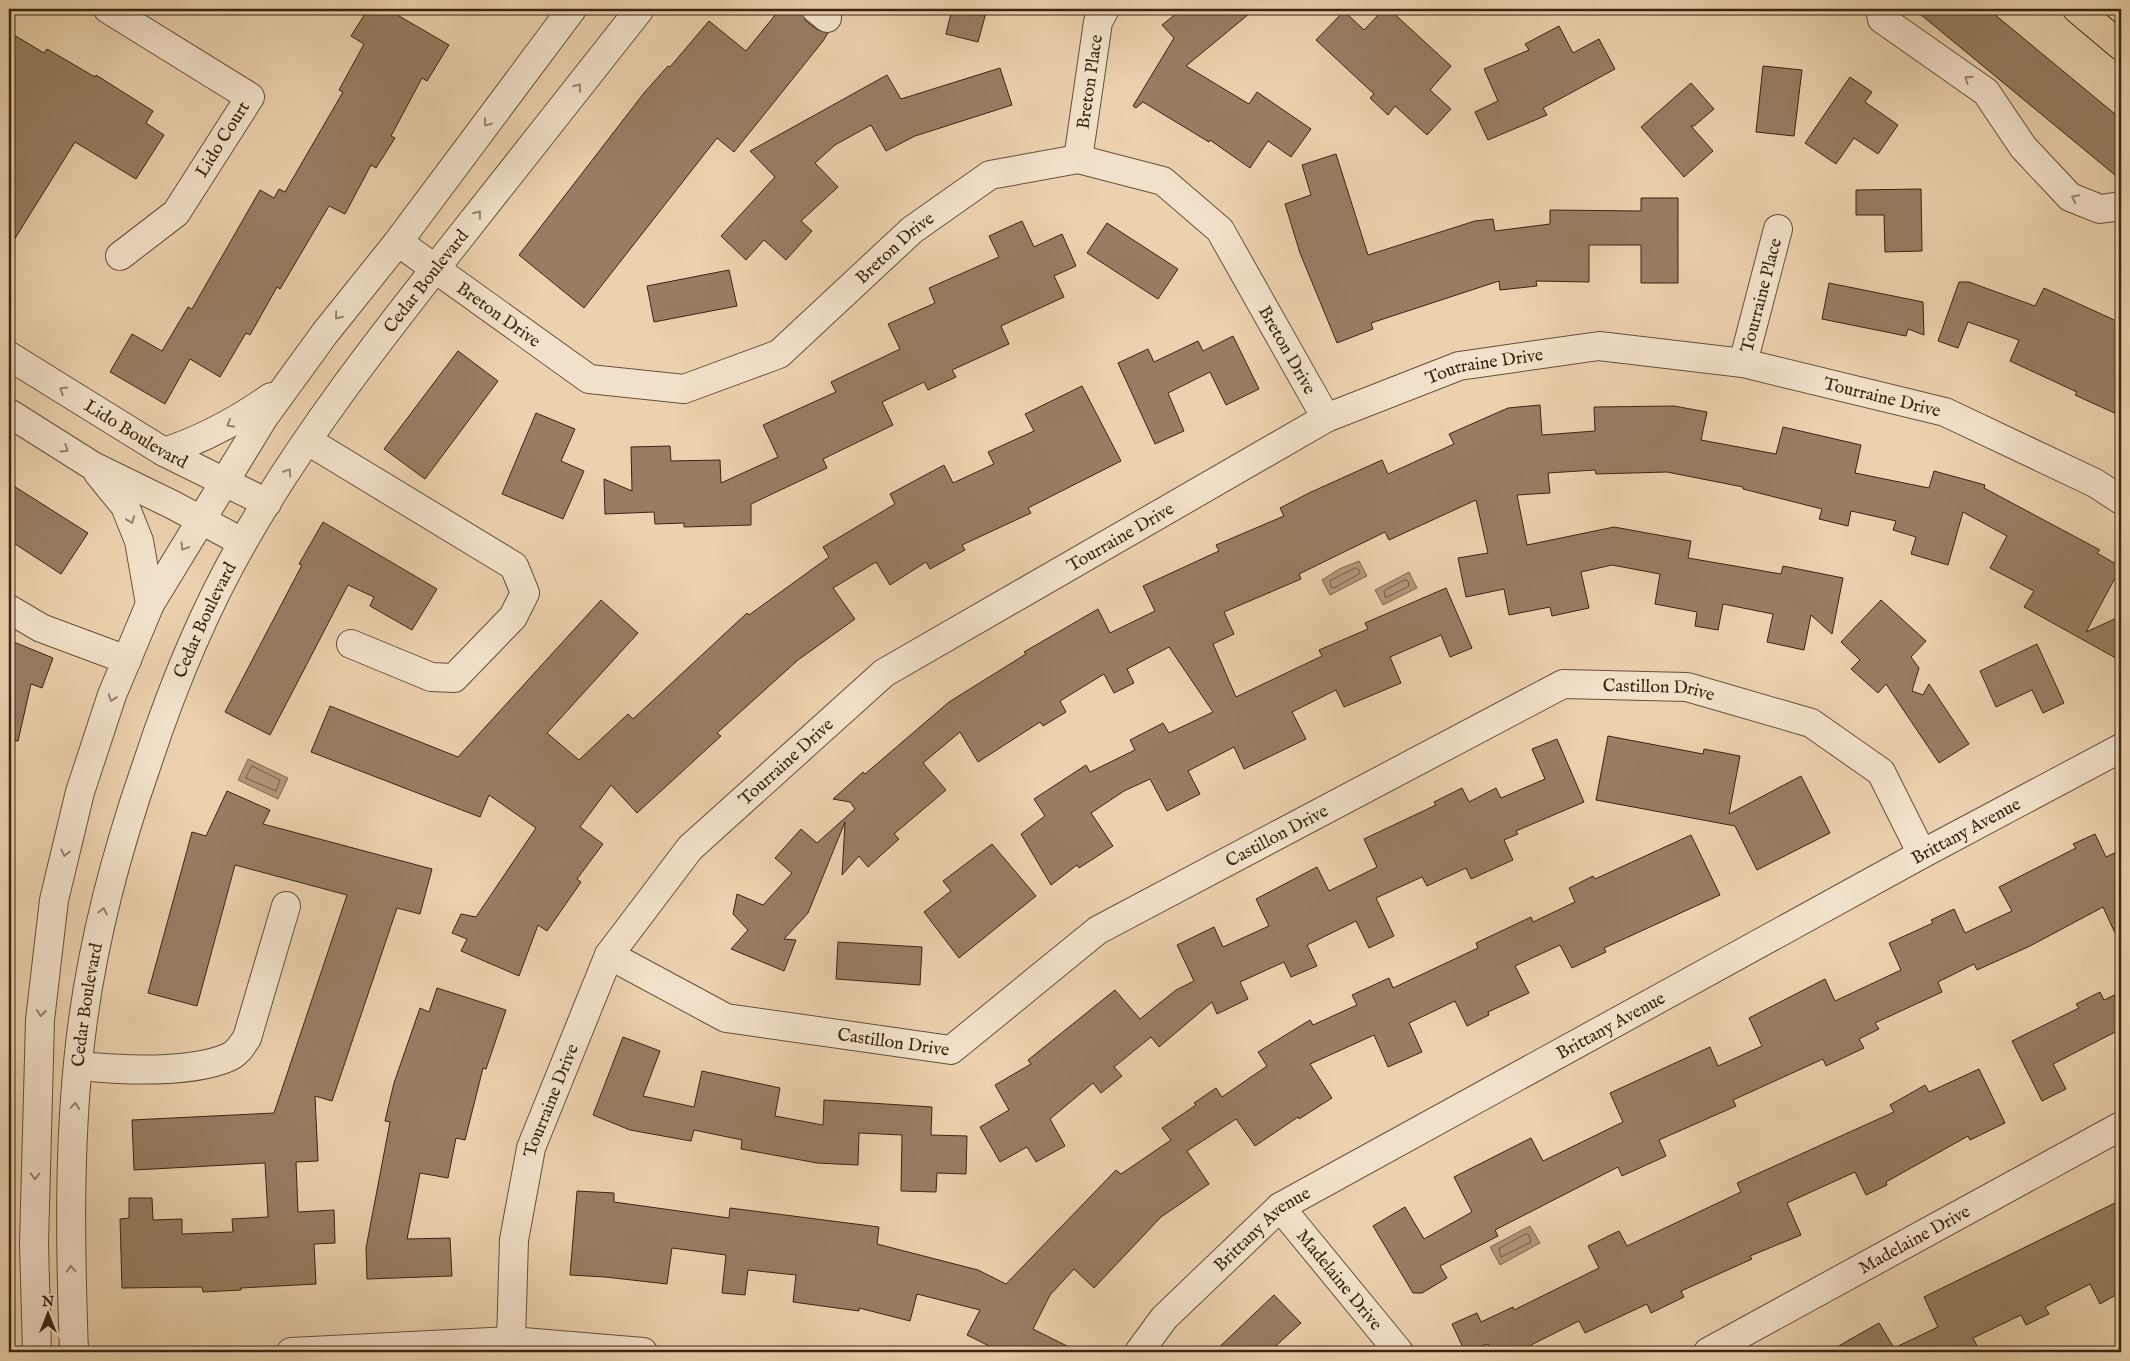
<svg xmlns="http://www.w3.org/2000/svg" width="2130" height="1361" viewBox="0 0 2130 1361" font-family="'IM FELL English',serif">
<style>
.water{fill:#af9778;stroke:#81694f}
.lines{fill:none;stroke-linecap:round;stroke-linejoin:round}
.shore{stroke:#755e45;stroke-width:1}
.building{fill:#977e63;stroke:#3b2512}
.minor-casing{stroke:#675039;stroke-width:30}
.major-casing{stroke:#3b2512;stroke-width:30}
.minor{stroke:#f2e1ca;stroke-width:28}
.major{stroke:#ebd1ad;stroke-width:28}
.oneway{stroke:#96836e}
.labels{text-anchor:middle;stroke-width:5;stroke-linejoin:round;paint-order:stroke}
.street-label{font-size:18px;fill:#3b2512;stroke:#f2e1ca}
</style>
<rect width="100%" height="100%" fill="#ebd1ad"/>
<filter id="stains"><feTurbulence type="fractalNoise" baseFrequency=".004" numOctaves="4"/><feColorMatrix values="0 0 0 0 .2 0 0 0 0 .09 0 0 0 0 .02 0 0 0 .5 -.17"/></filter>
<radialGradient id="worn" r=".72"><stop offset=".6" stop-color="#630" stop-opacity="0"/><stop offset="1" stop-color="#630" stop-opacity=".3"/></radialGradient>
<g class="water">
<path d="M1359 561 1367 576 1330 595 1322 580 1339 569Z"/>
<path d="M1409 572 1417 588 1383 605 1375 590Z"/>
<path d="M248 759 288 778 278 799 238 780Z"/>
<path d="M1530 1226 1540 1243 1500 1265 1490 1247Z"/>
</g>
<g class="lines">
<g class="shore">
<path d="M1356 568 1360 571 1359 574 1334 588 1331 587 1330 581Z"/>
<path d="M1405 580 1408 581 1409 586 1387 597H1385L1384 591Z"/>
<path d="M252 766 280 780 276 791 246 778Z"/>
<path d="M1526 1234 1529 1235 1531 1242 1501 1257 1499 1249Z"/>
</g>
</g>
<g class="building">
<path d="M368 9H387L449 45 427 81 422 78 391 136 395 138 376 168 371 165 345 214 329 206 280 289 277 287 250 335 246 333 220 377 190 359 165 404 110 372 132 334 162 351 188 307 192 309 260 190 274 198 279 189 285 192 343 92 339 90 364 44 351 36Z"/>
<path d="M780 9H801L806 21 818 30 828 33 823 41 734 152 717 138 584 308 519 255 644 93 668 66 670 67 709 21 746 51Z"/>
<path d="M952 9H987L978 42 946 34Z"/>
<path d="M1182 9H1255L1186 66 1249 104 1257 92 1311 129 1291 157 1268 141 1250 168 1210 140 1209 142 1143 102 1136 108 1133 106 1174 38 1162 25Z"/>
<path d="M1384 9H1389L1451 66 1430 90 1451 109 1427 135 1395 106 1388 115 1370 98 1374 94 1316 40 1344 11 1364 30Z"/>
<path d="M1914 9H1988L2121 119V180Z"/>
<path d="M1559 26 1573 53 1599 39 1615 69 1543 108 1547 115 1488 140 1475 112 1498 101 1484 69 1529 50 1525 44Z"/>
<path d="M9 32 44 53 47 49 95 77 96 75 153 111 146 123 164 135 136 179 75 142 9 248Z"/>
<path d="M1763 66 1802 70 1794 136 1756 132Z"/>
<path d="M1000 68 1012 105 915 136 886 151 871 125 835 145 815 163 838 187 801 221 812 231 786 260 764 240 746 260 721 236 775 177 750 151 887 75 901 99Z"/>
<path d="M1850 77 1872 92 1865 102 1898 125 1878 154 1854 138 1836 164 1805 143Z"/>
<path d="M1691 83 1714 109 1694 126H1691L1713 151 1684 177 1641 127Z"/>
<path d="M1336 154 1368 255 1475 221 1493 219 1495 231 1550 224V210L1641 211V198H1678V283H1641V245H1589V282L1536 281 1537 286 1500 290 1499 281 1371 323 1373 329 1337 343 1300 253 1285 204 1311 195 1302 165Z"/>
<path d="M1921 189 1922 251 1885 252 1884 215H1856V190Z"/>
<path d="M1022 221 1034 247 1062 234 1076 266 1054 276 1064 297 1001 326 1009 344 952 370 956 377 928 390 924 382 882 402 893 425 823 459 827 468 751 504V525L684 527V523L655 524 654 512 605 514 604 479 632 491 631 447 670 446 671 461 720 460 721 483 778 457 763 425 836 392 831 382 900 349 888 324 935 303 929 288 999 257 989 236Z"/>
<path d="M1107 223 1178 269 1158 299 1087 253Z"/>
<path d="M729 270 737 306 654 322 647 286Z"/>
<path d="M1959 282H1969L2035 306 2044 288 2121 323V416L2075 395 2077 392 2010 361 2019 340 1968 322 1958 348 1938 341Z"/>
<path d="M1829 283 1923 302 1924 335 1908 329 1906 336 1822 319Z"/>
<path d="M1233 336 1259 389 1226 405 1210 372 1168 393 1184 431 1155 444 1118 363 1148 349 1154 362 1198 341 1203 351Z"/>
<path d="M458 351 498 381 425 479 384 449Z"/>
<path d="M1082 386 1121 461 1028 508 1031 513 962 545 965 550 930 569 926 562 890 585 876 562 833 588 855 619 798 660 717 733 721 736 637 813 611 785 580 827 603 844 577 879 581 882 547 931 538 925 519 976 461 951 467 939 452 933 461 914 476 917 536 828 489 795 480 817 311 752 330 706 458 757 601 600 638 633 547 733 579 760 628 714 633 719 747 613 749 615 829 557 823 547 895 504 890 494 944 465 953 483 994 464 988 452 1034 431 1025 414Z"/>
<path d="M1540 405 1542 435 1595 431 1594 407 1674 406 1707 412 1701 440 1776 454 1783 427 1861 445 1855 473 1929 488 1934 471 1985 485 1984 488 2100 550 2097 553 2121 567 2086 632 2121 616V661L2024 607 2034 591 1990 568 2007 536 1963 512 1948 565 1911 554 1916 537 1893 530 1896 521 1851 511 1848 526 1819 519 1822 509 1743 489V487L1667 472 1596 474 1595 470 1548 473 1550 493 1517 495 1527 545 1614 527 1691 541 1688 558 1781 574 1783 566 1843 578 1832 634 1811 615 1804 650 1767 642 1773 614 1723 604 1718 630 1695 626 1697 612 1655 604 1660 574 1612 565 1581 572 1589 608 1552 616 1550 607 1509 615 1504 589 1466 597 1458 558 1488 553 1476 500 1389 540 1385 532 1299 574 1301 579 1224 612 1234 634 1213 644 1236 697 1322 656 1319 650 1368 629 1365 623 1446 588 1472 648 1450 657 1441 635 1390 657 1401 683 1344 707 1336 690 1292 712 1306 739 1244 769 1234 747 1188 771 1200 794 1167 811 1150 779 1124 791 1091 813 1113 846 1079 868 1077 865 1051 885 1021 834 1045 816 1034 799 1086 765 1090 772 1135 750 1130 740 1163 723 1169 733 1213 712 1169 647 1127 669 1134 683 1114 693 1104 674 1060 701 1066 712 1043 726 1040 722 978 762 960 732 923 763 946 790 894 834 899 839 868 867 859 856 842 875 845 822 808 913 784 939 796 940 784 971 731 949 748 930 733 914 737 894 763 905 792 873 775 858 801 829 817 843 855 809 850 802 833 799 863 772 865 774 949 702 1026 654 1024 652 1098 609 1110 633 1155 611 1143 586 1219 551 1216 545 1284 516 1280 508 1309 493 1382 460 1388 474 1454 444 1449 434 1508 408Z"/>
<path d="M536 413 575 429 561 461 584 471 563 519 502 494Z"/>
<path d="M9 483 88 533 61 574 9 540Z"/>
<path d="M323 522 437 589 412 630 370 606 374 597 348 585 270 735 225 712 302 565 299 564Z"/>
<path d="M1881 600 1926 641 1911 657 1919 668 1912 691 1923 695 1929 684 1969 744 1939 763 1886 684 1878 693 1851 669 1860 660 1841 642Z"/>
<path d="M9 640 53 658 42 688 31 684 18 741 9 740Z"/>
<path d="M2037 644 2064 703 2043 713 2032 690 1996 707 1980 671Z"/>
<path d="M1608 736 1703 754 1704 749 1740 756 1729 814 1801 776 1830 833 1757 870 1735 826 1596 800Z"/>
<path d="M1557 739 1584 802 1516 831 1518 834 1504 840 1513 860 1471 879 1466 868 1427 886 1422 877 1376 898 1394 936 1369 948 1356 921 1307 945 1317 966 1291 977 1284 962 1240 982 1248 999 1217 1014 1212 1002 1159 1047 1151 1037 1114 1067 1122 1076 1101 1093 1093 1083 1050 1119 1065 1146 1036 1162 1027 1147 1000 1162 980 1127 1009 1110 995 1085 1031 1064 1028 1060 1115 990 1140 1019 1176 990 1194 981 1177 945 1214 927 1223 947 1269 926 1256 899 1317 867 1329 891 1377 867 1364 839 1436 805 1434 802 1462 788 1469 802 1496 788 1501 798 1545 779 1532 749Z"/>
<path d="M227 791 270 810 263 824 432 869 420 914 397 908 332 1101 315 1096 318 1161 296 1162 298 1212 334 1210 335 1243 314 1244 316 1284 241 1288V1290L203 1292 202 1287 122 1288 120 1219 129 1218V1198H152L153 1220 182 1219V1234L233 1232 232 1219 268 1217 265 1163 134 1170 132 1120 274 1113 347 895 235 865 197 1006 148 993 192 832 206 836Z"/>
<path d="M2095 834 2106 857 2121 850V946L2103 907 2030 946 1977 970 1974 964 1938 982 1942 992 1875 1023 1879 1029 1859 1039 1864 1048 1826 1066 1823 1059 1733 1100 1736 1106 1659 1140 1666 1156 1622 1176 1618 1167 1495 1230 1498 1236 1440 1266 1447 1278 1422 1293H1413L1373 1226 1405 1207 1424 1239 1472 1212 1454 1177 1531 1138 1543 1161 1623 1122 1610 1093 1710 1047 1718 1066 1762 1046 1749 1018 1825 979 1835 1001 1901 970 1889 943 1933 923 1931 920 1954 909 1965 933 2012 911 1999 887 2076 848 2073 844Z"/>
<path d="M1691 835 1720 895 1604 948 1606 952 1572 968 1560 945 1515 966 1529 993 1488 1012 1489 1015 1467 1026 1455 1001 1409 1023 1422 1052 1388 1067 1374 1035 1310 1064 1332 1098 1299 1119 1298 1117 1255 1146 1236 1119 1187 1151 1209 1184 1161 1217 1094 1288 1074 1269 1050 1295 1033 1329 1079 1352H1001L967 1335 980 1310 917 1294 910 1321 859 1308V1311L793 1302 796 1275 748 1270 745 1295 722 1293 726 1255 672 1248 667 1284 605 1277 570 1275 577 1191 614 1193V1202L729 1218 730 1208 879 1227 877 1244 978 1270 1006 1284 1116 1170 1121 1174 1171 1140 1162 1128 1196 1105 1194 1103 1216 1088 1222 1097 1267 1066 1258 1052 1310 1020 1313 1025 1357 1005 1352 995 1389 978 1393 988 1478 948 1476 943 1531 917 1533 922 1575 902 1569 888 1593 876 1595 879Z"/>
<path d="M992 844 1036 896 959 958 924 912 951 891 943 881Z"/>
<path d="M838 942 922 947 920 985 836 979Z"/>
<path d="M437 988 506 1010 486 1069 483 1068 465 1140 456 1138 448 1178 420 1173 407 1239 450 1238 452 1276 367 1279 366 1248 390 1122 385 1121 394 1083 420 1008 429 1012Z"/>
<path d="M2100 992 2104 1000 2121 992V1029L2053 1064 2066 1089 2042 1101 2012 1041 2079 1008 2076 1004Z"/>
<path d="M623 1037 660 1051 643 1096 694 1107 702 1071 780 1088 775 1116 823 1125 824 1100 932 1107 931 1135 967 1136 966 1174 937 1173 936 1192 901 1191 902 1135 859 1133 858 1165 817 1163 741 1149 742 1140 694 1130 691 1141 630 1130 593 1115Z"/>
<path d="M1979 1069 2005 1123 1970 1140 1968 1136 1886 1182 1887 1185 1866 1195 1855 1172 1787 1203 1801 1235 1750 1256 1752 1259 1681 1291 1684 1297 1651 1313 1647 1304 1585 1333 1579 1321 1531 1345 1535 1352H1493L1488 1344 1465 1352 1452 1324 1477 1313 1481 1322 1513 1307 1514 1310 1599 1268 1588 1246 1619 1231 1627 1246 1741 1192 1737 1183 1894 1112 1890 1105 1925 1085 1929 1092Z"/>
<path d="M2121 1200V1292L2100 1304 2090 1284 2045 1307 2049 1314 2026 1325 2021 1315 1973 1338 1980 1352H1828L1879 1323 1894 1348 1938 1327 1924 1297Z"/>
<path d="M1274 1295 1301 1323 1269 1352H1214Z"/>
</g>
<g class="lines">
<g class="minor-casing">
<g id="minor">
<path d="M108 9 250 97 176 213 120 256"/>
<path d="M816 9 827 18"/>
<path d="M1880 9 1882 19 1986 92 2023 147 2070 197 2100 209 2121 206"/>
<path id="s1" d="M1078 159 1098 22 1105 9"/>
<path id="s2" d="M398 242 589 379 684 389 779 354 912 230 990 175 1078 159 1163 181 1220 230 1326 418"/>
<path id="s3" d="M9 356 164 452 267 503"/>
<path id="s4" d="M1743 363 1778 229"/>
<path d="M9 413 93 466 173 505 242 542"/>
<path d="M308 441 514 566 525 593 513 617 454 678 431 677 351 644"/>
<path d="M164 452C204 439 237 421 271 397"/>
<path d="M98 473 125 506 139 541 150 604"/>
<path d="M9 609 41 628 127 660"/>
<path id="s5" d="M609 955 726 1018 951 1050 1098 930 1563 684 1687 687 1811 723 1881 772 1922 854"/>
<path d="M79 1066C120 1070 191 1074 229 1057 238 1053 242 1045 247 1038L286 906"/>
<path id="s6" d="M1280 1207 1399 1352"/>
<path id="s7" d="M511 1341 514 1240 531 1148 609 955 690 848 884 673 1326 418 1459 366 1599 346 1743 363 1945 412 2095 483 2121 500"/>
<path d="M37 1352 34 1244 40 1020 54 900 80 792 112 695 150 604 264 417 325 333 398 242 572 9"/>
<path id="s8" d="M74 1352C70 1242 68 1130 83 1020 95 932 118 847 147 764 172 688 203 612 243 542 303 437 378 341 453 246 515 167 578 88 640 9"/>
<path d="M291 1352 511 1341 643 1352"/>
<path id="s9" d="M1139 1352 1164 1318 1280 1207 1922 854 2121 748"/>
<path id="s10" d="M1708 1352 2121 1126"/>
</g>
</g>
<g class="major-casing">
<path id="major" d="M2077 9 2121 46"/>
</g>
<use href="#minor" class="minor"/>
<use href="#major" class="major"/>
</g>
<defs><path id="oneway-chevron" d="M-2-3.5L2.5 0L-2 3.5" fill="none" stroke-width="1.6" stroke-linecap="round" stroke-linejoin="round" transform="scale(1.25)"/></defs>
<g class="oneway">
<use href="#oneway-chevron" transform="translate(1968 79) rotate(-145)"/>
<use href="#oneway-chevron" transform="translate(578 87) rotate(-52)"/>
<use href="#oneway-chevron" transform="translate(487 123) rotate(127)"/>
<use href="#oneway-chevron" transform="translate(2075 198) rotate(-153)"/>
<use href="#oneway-chevron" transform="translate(478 214) rotate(-52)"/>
<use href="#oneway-chevron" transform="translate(338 316) rotate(129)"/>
<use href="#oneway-chevron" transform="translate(63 390) rotate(-148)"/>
<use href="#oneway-chevron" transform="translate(230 424) rotate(152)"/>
<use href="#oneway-chevron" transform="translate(65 449) rotate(32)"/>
<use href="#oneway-chevron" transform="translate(288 472) rotate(-57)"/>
<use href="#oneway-chevron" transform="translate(131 520) rotate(68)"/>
<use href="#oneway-chevron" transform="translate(184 547) rotate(121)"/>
<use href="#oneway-chevron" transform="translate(112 698) rotate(110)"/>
<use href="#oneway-chevron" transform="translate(65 853) rotate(103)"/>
<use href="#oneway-chevron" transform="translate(103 911) rotate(-77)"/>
<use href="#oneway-chevron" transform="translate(41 1013) rotate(96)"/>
<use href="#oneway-chevron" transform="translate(75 1106) rotate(-85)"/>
<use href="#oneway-chevron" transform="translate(35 1176) rotate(91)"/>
<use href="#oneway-chevron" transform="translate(71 1269) rotate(-92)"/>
</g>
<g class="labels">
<g class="street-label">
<text dy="6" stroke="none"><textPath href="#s1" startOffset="78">Breton Place</textPath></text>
<text transform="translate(222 139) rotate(-58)" y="6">Lido Court</text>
<text dy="6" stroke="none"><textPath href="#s2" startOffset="589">Breton Drive</textPath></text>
<text dy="6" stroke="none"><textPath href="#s8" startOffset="1158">Cedar Boulevard</textPath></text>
<text dy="6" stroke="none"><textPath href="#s4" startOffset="70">Tourraine Place</textPath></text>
<text dy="6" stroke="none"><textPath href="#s2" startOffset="124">Breton Drive</textPath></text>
<text dy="6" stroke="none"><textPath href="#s2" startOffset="1099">Breton Drive</textPath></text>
<text dy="6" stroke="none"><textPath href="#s7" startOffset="1476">Tourraine Drive</textPath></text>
<text dy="6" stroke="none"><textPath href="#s7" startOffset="1881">Tourraine Drive</textPath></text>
<text dy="6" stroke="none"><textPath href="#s3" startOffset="149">Lido Boulevard</textPath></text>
<text dy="6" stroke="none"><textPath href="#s7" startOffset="1071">Tourraine Drive</textPath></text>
<text dy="6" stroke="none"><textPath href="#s8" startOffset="752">Cedar Boulevard</textPath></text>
<text dy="6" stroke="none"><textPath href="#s5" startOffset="1172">Castillon Drive</textPath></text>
<text dy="6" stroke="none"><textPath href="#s7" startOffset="666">Tourraine Drive</textPath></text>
<text dy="6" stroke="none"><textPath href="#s9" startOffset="985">Brittany Avenue</textPath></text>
<text dy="6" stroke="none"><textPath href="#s5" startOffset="752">Castillon Drive</textPath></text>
<text dy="6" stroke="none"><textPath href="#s8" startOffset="348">Cedar Boulevard</textPath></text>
<text dy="6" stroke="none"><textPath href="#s9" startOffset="580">Brittany Avenue</textPath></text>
<text dy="6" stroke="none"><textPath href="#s5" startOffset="302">Castillon Drive</textPath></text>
<text dy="6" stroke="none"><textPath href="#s7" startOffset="246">Tourraine Drive</textPath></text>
<text dy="6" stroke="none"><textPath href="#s9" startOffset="175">Brittany Avenue</textPath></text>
<text dy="6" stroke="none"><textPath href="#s10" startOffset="235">Madelaine Drive</textPath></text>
<text dy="6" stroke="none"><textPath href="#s6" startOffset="94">Madelaine Drive</textPath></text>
</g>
</g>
<rect width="2130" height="1361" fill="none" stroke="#ebd1ad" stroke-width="30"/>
<rect x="10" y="10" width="2110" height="1341" fill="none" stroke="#3b2512" stroke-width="2.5"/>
<rect x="15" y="15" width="2100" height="1331" fill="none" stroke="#3b2512"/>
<g transform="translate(48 1314)" stroke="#f2e1ca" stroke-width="4" paint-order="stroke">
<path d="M0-4L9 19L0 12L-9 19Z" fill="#3b2512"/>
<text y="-8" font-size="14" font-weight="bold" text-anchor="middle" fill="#3b2512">N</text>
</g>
<rect width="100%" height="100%" filter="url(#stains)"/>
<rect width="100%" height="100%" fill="url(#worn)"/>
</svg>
